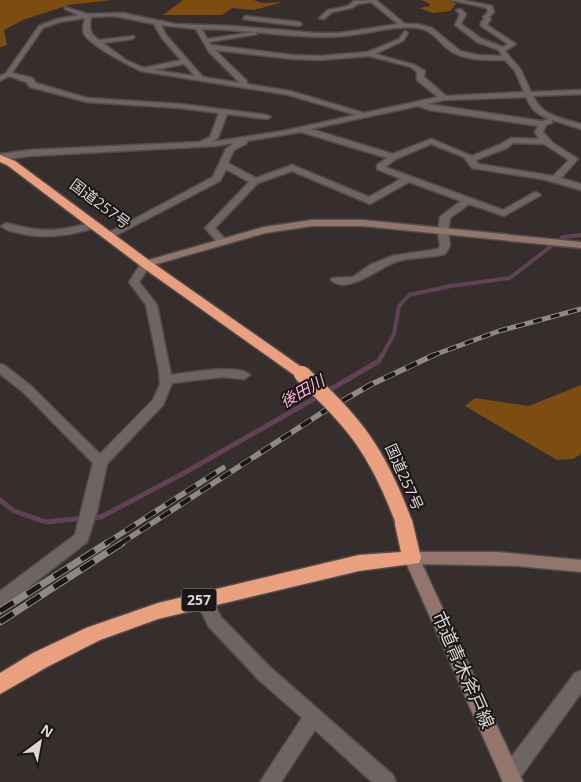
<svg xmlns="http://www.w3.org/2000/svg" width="581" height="782" viewBox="0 0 581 782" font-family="'Open Sans','Noto Sans JP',sans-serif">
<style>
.forest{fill:#7d4c11}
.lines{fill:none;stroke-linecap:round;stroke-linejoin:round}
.stream-far1{stroke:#614254;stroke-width:4}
.stream{stroke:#614254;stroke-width:5}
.street-casing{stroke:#524c4b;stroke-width:3}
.secondary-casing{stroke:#524c4b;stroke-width:3}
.highway-casing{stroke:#524c4b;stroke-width:3}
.street{fill:#6d6463;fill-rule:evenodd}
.secondary{fill:#92766b;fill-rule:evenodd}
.highway{fill:#eaa07e;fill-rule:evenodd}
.rail-far2-casing{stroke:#8e8887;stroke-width:5}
.rail-far1-casing{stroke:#8e8887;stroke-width:5.5}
.rail-casing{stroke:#8e8887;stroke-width:7}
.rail-far2{stroke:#1a1716;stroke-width:3;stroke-dasharray:9;stroke-linecap:butt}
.rail-far1{stroke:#1a1716;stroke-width:4;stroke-dasharray:12;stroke-linecap:butt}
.rail{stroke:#1a1716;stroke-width:5;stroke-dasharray:16;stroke-linecap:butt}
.highway-bridge-casing{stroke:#524c4b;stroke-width:19;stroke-linecap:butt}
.highway-bridge{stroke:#eaa07e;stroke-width:16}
.labels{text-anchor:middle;stroke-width:4;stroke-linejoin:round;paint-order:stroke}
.shield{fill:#1a1716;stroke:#a29d9c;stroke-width:1}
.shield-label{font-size:14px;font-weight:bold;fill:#dcd7d6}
.street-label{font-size:15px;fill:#dcd7d6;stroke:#1a1716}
.water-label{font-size:16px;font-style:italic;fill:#fcb0d7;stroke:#1a1716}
.near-street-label{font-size:18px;fill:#dcd7d6;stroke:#1a1716}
</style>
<rect width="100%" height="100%" fill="#352e2d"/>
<g class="forest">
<path d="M0 0H112L69 5 23 20 4 30 7 45 0 47Z"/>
<path d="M183 0H253L263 3 283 2 254 10 232 8 222 15H163Z"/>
<path d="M422 0H449L456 4 450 11 433 13 419 8 430 6V4Z"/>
<path d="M581 385V454L573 459 557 460 465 406 475 398 529 406Z"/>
</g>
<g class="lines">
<path class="stream-far1" d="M382 356 394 334 399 306 409 295 451 286 510 278 563 237 581 235"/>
<g class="stream">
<path d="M326 392 379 361 382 355"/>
<path d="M0 500 14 511 46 522 83 518"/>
<path d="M91 518 101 517 184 473 319 396"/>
</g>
<g class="street-casing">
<g id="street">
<path d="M376 0 405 24H418L432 28 460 51 478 55 502 56 499 50 477 42 455 25 460 14 456 10 461 9 466 14 461 24 482 39 503 47 508 44 481 26V22L484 19 483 17 488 12 487 8 451 0H463L492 6 494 12 489 17 491 19 487 25 516 44 505 51 521 70 531 92 581 90V94L533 96C542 116 561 118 581 124V129L552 120V123L546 125 543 132 553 143 578 159 561 178 581 184V190L542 179 472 168 464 157 431 144 396 159 385 167 503 210 533 193 536 192 541 195 504 216 469 204 450 218 448 232 450 246 445 254C429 258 413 257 398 261 380 266 348 296 331 280L332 278 353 277 370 265 392 256 438 249 440 246 438 232 440 217 461 201 409 182 370 204 292 171 258 183 215 228 228 242 223 245 219 244 205 228 249 182 226 169 220 181 109 239 106 238V234L213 177 226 149 234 143 215 146 30 156 0 160V154L30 150 199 142 210 137 219 113 180 108 87 102 30 87 26 82 9 76 0 81V76L6 73 39 26 57 19 79 15 65 9V7L87 14 123 13 175 24 232 26 316 33H339L398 24 371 2 358 4 352 8 332 12 324 19 319 18 328 10 348 6 354 1ZM114 16 154 24 161 37 181 60 144 68 126 60 103 43 132 39 134 38V36L99 40C89 33 89 29 91 17ZM85 18C84 23 82 29 84 34 90 45 128 65 141 71L289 95 356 115 283 131 212 142 218 138 227 114 267 119 271 117 267 115 180 104 87 98 36 83 32 78 12 73 43 28 60 22ZM161 25 196 29 209 52 240 83 203 77 166 35ZM395 28C408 27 423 26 433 35 440 41 446 49 454 53 470 61 489 60 505 60L515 71 524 92 446 96 424 77 425 71 415 65 375 54 403 41 408 33 405 31 399 39 368 52 320 56 292 55 211 45 209 42 257 34 254 32 207 39 202 29C244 29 285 37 326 37 350 37 372 31 395 28ZM215 50 292 59 320 60 369 56 411 67 417 72V80L438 97 364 113 290 91 247 84V81ZM184 64 195 76 154 70ZM526 97C531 109 536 114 549 119L542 121 427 104 444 100ZM418 106 430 110 538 126 535 132 539 139 511 138 501 144 472 156 431 139 393 154 311 129ZM301 132 387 158 377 165V169L401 179 369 197 292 165 256 178 228 163 234 150 246 144 247 141ZM513 143 544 144 569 160 553 176 478 164 476 160 507 148Z"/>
<path d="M245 16 299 22 302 24 299 26 243 19Z"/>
<path d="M94 222 97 223V227C71 235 47 240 19 233 13 232 6 230 1 226L6 223C44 233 56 232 94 222Z"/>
<path d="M146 261 151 264 139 282 157 305 171 375C187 373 240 363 250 375L244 379 222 377 172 383 163 405 107 464 97 511 87 542 6 605 0 607V591L75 535 93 463 23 392 0 374V364L4 365 31 386 100 454 153 400 160 384 159 370 146 305 129 282 142 262Z"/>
<path d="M203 592 209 594 221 617 271 668 393 775 396 782H372L315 730 281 782H260L302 718 259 680 209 627 195 599 197 594Z"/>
<path d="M581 671V693L517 782H503L500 775 503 768 575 673Z"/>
</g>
</g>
<g class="secondary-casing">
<g id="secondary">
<path d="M312 220H363L581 242V248L363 226H312L265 233 146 267 141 264 142 262 264 227Z"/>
<path d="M412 552H497L581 560V572L518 566 422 564 523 782H503L404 558 407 554Z"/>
</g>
</g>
<g class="highway-casing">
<g id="highway">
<path d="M0 155 15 161 150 261 307 371 309 374 307 377H297L142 267 7 165 0 162Z"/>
<path d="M403 513 409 515 412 520 421 558 419 563 359 571 158 619 100 640 47 667 0 694V673L33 653 86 628 158 603 359 555 401 552 394 520 397 515Z"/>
</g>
</g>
<use href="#street" class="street"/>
<use href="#secondary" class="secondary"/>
<use href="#highway" class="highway"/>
<g class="rail-far2-casing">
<path id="rail-far2" d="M431 356 499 331 581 309"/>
</g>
<g class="rail-far1-casing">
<g id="rail-far1">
<path d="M105 544 223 468"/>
<path d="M120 544 323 412 370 385 434 355"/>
</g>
</g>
<g class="rail-casing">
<g id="rail">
<path d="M0 611 107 543"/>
<path d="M0 622 122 543"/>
</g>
</g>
<use href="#rail-far2" class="rail-far2"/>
<use href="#rail-far1" class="rail-far1"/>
<use href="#rail" class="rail"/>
<g class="highway-bridge-casing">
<path id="highway-bridge" d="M302 374C355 422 378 453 403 520"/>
</g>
<use href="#highway-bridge" class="highway-bridge"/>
</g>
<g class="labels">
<rect class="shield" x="181.5" y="588.5" width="35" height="23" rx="4"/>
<g class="shield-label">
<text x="199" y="605">257</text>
</g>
<g class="street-label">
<text transform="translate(100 204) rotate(37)" y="5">国道257号</text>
<text transform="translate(404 477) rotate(66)" y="5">国道257号</text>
</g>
<g class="water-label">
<text transform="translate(302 391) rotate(-30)" y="6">後田川</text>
</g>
<g class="near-street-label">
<text transform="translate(463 670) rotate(66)" y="6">市道青木斧戸線</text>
</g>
</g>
<g transform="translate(40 742) rotate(32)" stroke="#1a1716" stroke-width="4" paint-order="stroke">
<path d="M0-4L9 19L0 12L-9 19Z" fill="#dcd7d6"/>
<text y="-8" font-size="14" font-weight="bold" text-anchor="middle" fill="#dcd7d6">N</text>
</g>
</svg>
